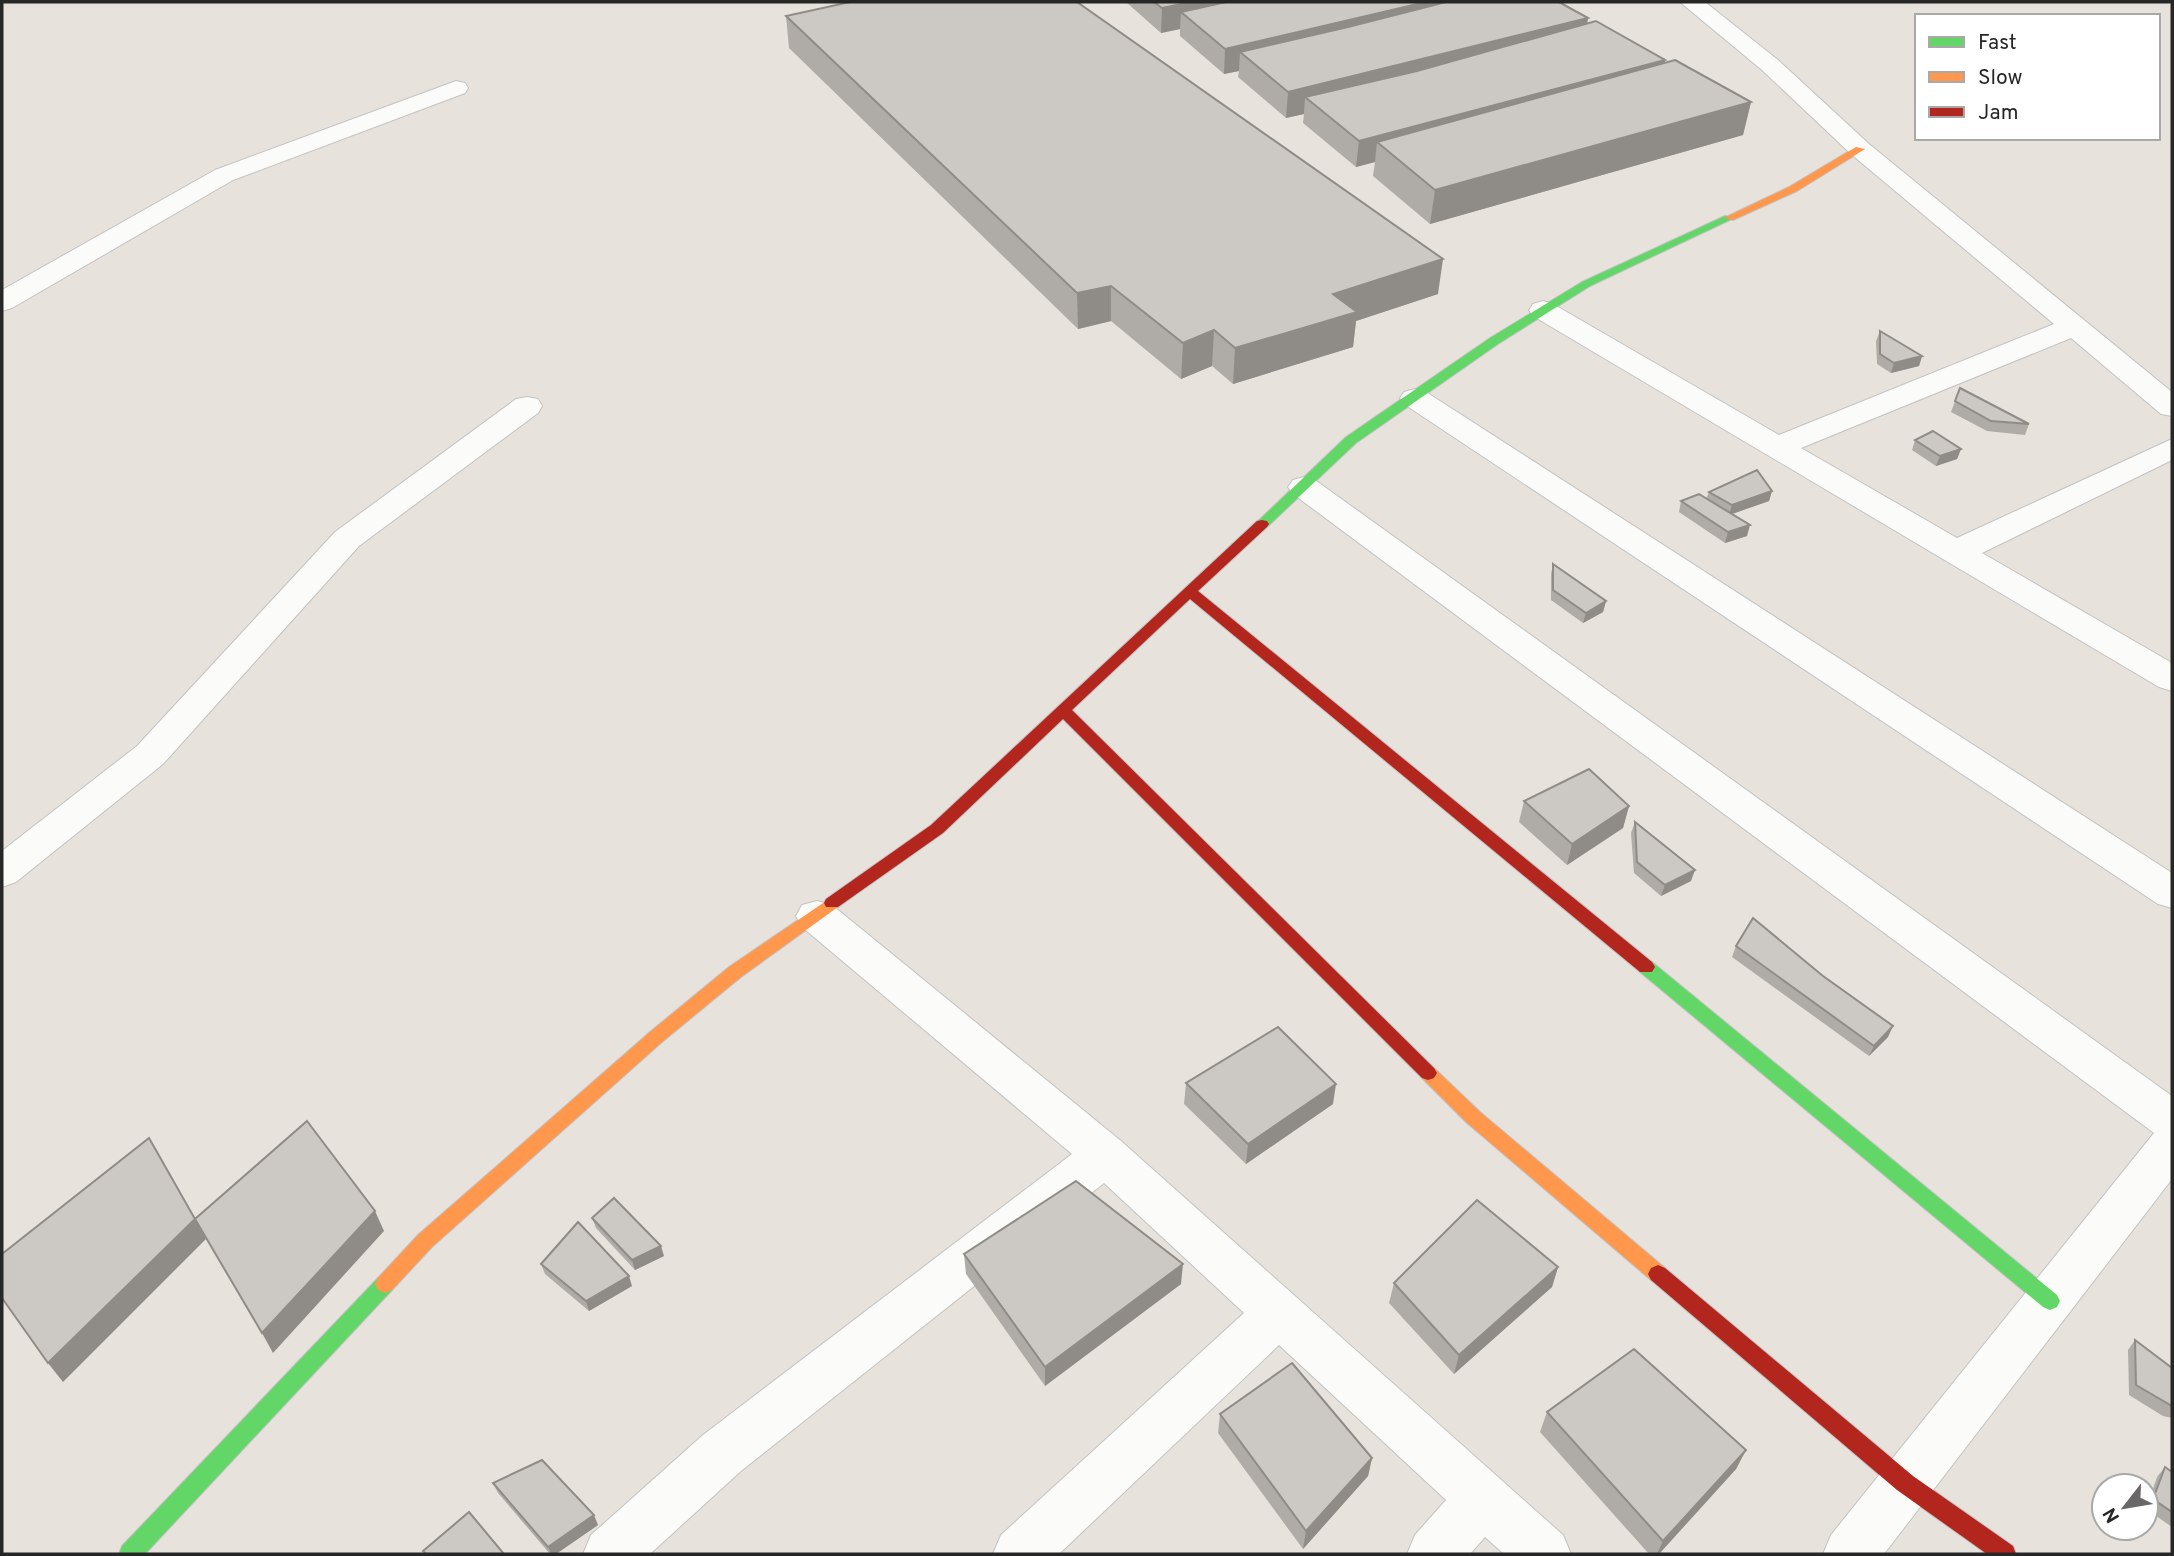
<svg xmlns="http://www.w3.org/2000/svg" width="2174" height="1556" viewBox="0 0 2174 1556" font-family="Overpass,sans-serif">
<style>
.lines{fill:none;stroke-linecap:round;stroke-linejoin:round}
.street-casing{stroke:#c3c2c3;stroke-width:2}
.fast-casing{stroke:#c3c2c3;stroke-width:2}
.slow-casing{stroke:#c3c2c3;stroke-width:2}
.jam-casing{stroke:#c3c2c3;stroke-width:2}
.street{fill:#fbfbfa;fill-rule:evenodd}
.fast{fill:#63d668;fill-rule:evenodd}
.slow{fill:#ff974d;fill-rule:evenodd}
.jam{fill:#b3261e;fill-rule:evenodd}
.wall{fill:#afaca8}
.shaded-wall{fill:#8f8c88}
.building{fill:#ccc8c3;stroke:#8f8c88;stroke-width:2}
</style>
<rect width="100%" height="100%" fill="#e7e2dc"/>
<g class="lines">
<g class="street-casing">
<g id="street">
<path d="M1680 2H1705L1778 60 1869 144 2172 392V416L2161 414 2071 338 1801 448 1957 538 2172 439V460L1982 553 2172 663V691L2159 687 1533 316 1529 310 1533 304 1543 301 1553 304 1779 435 2054 324 1851 154 1762 70Z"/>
<path d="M456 81 465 83 468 88 465 93 233 180 12 308 2 311V290L215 170Z"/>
<path d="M1415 389 1426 392 2172 873V908L2158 904 1404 404 1400 398 1404 392Z"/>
<path d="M527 397 538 399 542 406 538 413 359 546 163 764 16 882 2 887V851L137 746 335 532 516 399Z"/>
<path d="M1304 477 1315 480 2172 1096V1179L1884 1554H1823L1831 1535 2154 1133 1293 494 1288 487 1293 480Z"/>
<path d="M817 901 832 905 1121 1141 1563 1535 1571 1554H1504L1485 1537 1470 1554H1407L1415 1535 1446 1500 1279 1345 1059 1554H993L1001 1535 1244 1313 1104 1183 741 1471 650 1554H583L591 1535 703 1435 1072 1154 802 927 796 916 802 905Z"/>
</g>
</g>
<g class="fast-casing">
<g id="fast">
<path d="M1725 216 1734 218 1590 286 1498 344 1356 443 1267 527H1257L1255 524 1346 437 1490 338 1582 282Z"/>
<path d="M1646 960 1652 962 2057 1295 2060 1301 2057 1307 2050 1310 2043 1307 1640 972 1637 967 1640 962Z"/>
<path d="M385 1275 392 1278 395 1284 392 1290 145 1554H119L122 1546 378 1278Z"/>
</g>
</g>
<g class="slow-casing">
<g id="slow">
<path d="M1856 147 1865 149 1797 191 1733 220 1724 218 1789 187Z"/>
<path d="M832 897 838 899 840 903 838 907 741 977 662 1042 432 1247 392 1290 385 1293 378 1290 375 1284 378 1278 418 1235 650 1032 729 967Z"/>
<path d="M1428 1066 1434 1068 1480 1112 1665 1268 1668 1274 1665 1280 1658 1283 1651 1280 1466 1122 1422 1078 1419 1073 1422 1068Z"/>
</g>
</g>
<g class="jam-casing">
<g id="jam">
<path d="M1262 520 1267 521 1269 524 1267 527 1198 591 1652 962 1655 967 1652 972H1640L1190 599 1072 710 1434 1068 1437 1073 1434 1078 1428 1080 1422 1078 1063 719 943 833 838 907H826L824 903 826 899 931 825 1257 521Z"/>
<path d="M1658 1265 1665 1268 1913 1476 2013 1546 2016 1554H1987L1897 1490 1651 1280 1648 1274 1651 1268Z"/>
</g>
</g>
<use href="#street" class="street"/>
<use href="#fast" class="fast"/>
<use href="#slow" class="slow"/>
<use href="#jam" class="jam"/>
</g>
<g class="wall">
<path d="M1126 2H1559L1588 18 1587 24 1665 60V62L1751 102 1743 135 1430 224 1373 176 1375 162 1356 167 1303 123 1304 114 1286 118 1238 77 1239 71 1224 74 1180 36V29L1161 33Z"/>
<path d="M786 16 1438 294 1356 321 1353 347 1233 384 1212 366 1181 379 1111 321 1078 329 789 48Z"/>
<path d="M1880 331 1922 356 1919 366 1891 373 1877 364 1876 341Z"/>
<path d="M1960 388 2029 424 2025 435 1987 431 1951 412Z"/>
<path d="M1915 440 1961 449 1957 459 1936 466 1912 450Z"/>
<path d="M1772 491 1769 501 1732 514 1747 536 1725 543 1679 512 1681 501 1706 499 1709 492Z"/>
<path d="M1553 564 1606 601 1603 612 1583 623 1551 600V574Z"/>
<path d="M1524 801 1629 806 1623 828 1567 865 1519 822Z"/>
<path d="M1635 822 1691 881 1661 896 1634 873 1631 833Z"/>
<path d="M1736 946 1888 1037 1869 1056 1732 957Z"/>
<path d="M1186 1083 1333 1104 1246 1164 1184 1104Z"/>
<path d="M592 1218 664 1256 635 1270 596 1228Z"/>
<path d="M964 1254 1181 1284 1045 1386 966 1274Z"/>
<path d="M541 1264 632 1286 589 1311 545 1274Z"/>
<path d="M1558 1267 1552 1287 1454 1374 1389 1303 1394 1283Z"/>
<path d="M2135 1340 2172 1368V1418L2163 1416 2129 1395 2128 1350Z"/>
<path d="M1547 1412 1746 1450 1736 1469 1659 1554H1649L1540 1432Z"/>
<path d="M1220 1414 1372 1458 1368 1476 1303 1549 1218 1433Z"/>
<path d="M2165 1467 2172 1472V1527L2146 1509 2157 1477Z"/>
<path d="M493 1483 598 1525 556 1554H550L498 1493Z"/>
</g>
<g class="shaded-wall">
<path d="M1191 2H1297L1181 12 1180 29 1161 33 1162 8Z"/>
<path d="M1426 2H1516L1240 52 1239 71 1224 74 1225 49Z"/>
<path d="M1588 18 1584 43 1305 97 1304 114 1286 118 1288 92Z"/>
<path d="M1665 60 1660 86 1377 142 1375 162 1356 167 1359 141Z"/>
<path d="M1751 102 1743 135 1430 224 1435 190Z"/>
<path d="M1443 259 1438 294 1356 321 1353 347 1233 384 1235 348 1333 294Z"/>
<path d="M1111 286V321L1078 329 1077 293Z"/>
<path d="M1214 330 1212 366 1181 379 1183 343Z"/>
<path d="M1922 356 1919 366 1891 373 1894 363Z"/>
<path d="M1961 449 1957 459 1936 466 1940 456Z"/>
<path d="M1772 491 1769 501 1729 515 1732 505Z"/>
<path d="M1750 525 1747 536 1725 543 1728 532Z"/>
<path d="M1606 601 1603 612 1583 623 1586 613Z"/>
<path d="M1629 806 1623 828 1567 865 1572 844Z"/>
<path d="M1695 870 1691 881 1661 896 1665 885Z"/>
<path d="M1893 1026 1888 1037 1869 1056 1874 1046Z"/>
<path d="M1336 1084 1333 1104 1246 1164 1248 1144Z"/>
<path d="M375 1211 384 1231 273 1353 262 1333Z"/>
<path d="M195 1219 206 1239 63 1382 48 1363Z"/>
<path d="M661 1246 664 1256 635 1270 632 1260Z"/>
<path d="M1183 1264 1181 1284 1045 1386V1367Z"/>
<path d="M1558 1267 1552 1287 1454 1374 1459 1355Z"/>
<path d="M629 1276 632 1286 589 1311 586 1301Z"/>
<path d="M1746 1450 1736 1469 1659 1554H1657L1663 1541Z"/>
<path d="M1372 1458 1368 1476 1303 1549 1306 1531Z"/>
<path d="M594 1515 598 1525 556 1554H551L548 1547Z"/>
</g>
<g class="building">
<path d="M850 2H1077L1443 259 1333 294 1357 312 1235 348 1214 330 1183 343 1111 286 1077 293 786 16Z"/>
<path d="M1154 2H1191L1162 8Z"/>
<path d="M1226 2H1426L1225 49 1181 12Z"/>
<path d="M1446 2H1559L1588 18 1288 92 1240 52 1348 27Z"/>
<path d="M1596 21 1665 60 1359 141 1305 97 1417 71Z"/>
<path d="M1675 60 1751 102 1435 190 1377 142Z"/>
<path d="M1880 331 1922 356 1894 363 1880 354Z"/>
<path d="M1960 388 2029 424 1991 421 1955 401Z"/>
<path d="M1933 431 1961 449 1940 456 1915 440Z"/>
<path d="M1757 470 1772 491 1732 505 1709 492Z"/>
<path d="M1699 494 1750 525 1728 532 1681 501Z"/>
<path d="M1553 564 1606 601 1586 613 1553 590Z"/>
<path d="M1589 769 1629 806 1572 844 1524 801Z"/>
<path d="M1635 822 1695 870 1665 885 1637 862Z"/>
<path d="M1753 918 1823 976 1893 1026 1874 1046 1736 946Z"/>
<path d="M1278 1027 1336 1084 1248 1144 1186 1083Z"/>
<path d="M307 1121 375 1211 262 1333 195 1219Z"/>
<path d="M149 1138 195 1219 48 1363 2 1298V1254Z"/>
<path d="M1076 1181 1183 1264 1045 1367 964 1254Z"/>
<path d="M614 1198 661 1246 632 1260 592 1218Z"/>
<path d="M1477 1200 1558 1267 1459 1355 1394 1283Z"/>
<path d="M578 1222 629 1276 586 1301 541 1264Z"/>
<path d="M2135 1340 2172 1368V1406L2136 1385Z"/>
<path d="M1634 1349 1746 1450 1663 1541 1547 1412Z"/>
<path d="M1292 1363 1372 1458 1306 1531 1220 1414Z"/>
<path d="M542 1460 594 1515 548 1547 493 1483Z"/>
<path d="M2165 1467 2172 1472V1512L2153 1499Z"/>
<path d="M469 1512 504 1554H426L423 1551Z"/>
</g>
<rect width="2174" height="1556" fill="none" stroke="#272727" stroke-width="7"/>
<rect x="1915" y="14" width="245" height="126" fill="#ffffff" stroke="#a9a9a9" stroke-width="2"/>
<rect x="1929" y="37" width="35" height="10" fill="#63d668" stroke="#a9a9a9" stroke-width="2"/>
<text x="1978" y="49" font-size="21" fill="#272727">Fast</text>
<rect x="1929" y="72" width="35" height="10" fill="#ff974d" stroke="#a9a9a9" stroke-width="2"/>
<text x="1978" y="84" font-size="21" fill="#272727">Slow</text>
<rect x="1929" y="107" width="35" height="10" fill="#b3261e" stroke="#a9a9a9" stroke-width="2"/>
<text x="1978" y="119" font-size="21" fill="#272727">Jam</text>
<g transform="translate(2125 1507) rotate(239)"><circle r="33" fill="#ffffff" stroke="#a9a9a9" stroke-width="2"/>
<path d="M0-5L12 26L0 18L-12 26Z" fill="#6a6866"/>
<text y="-10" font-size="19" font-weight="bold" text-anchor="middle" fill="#272727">N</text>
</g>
</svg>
